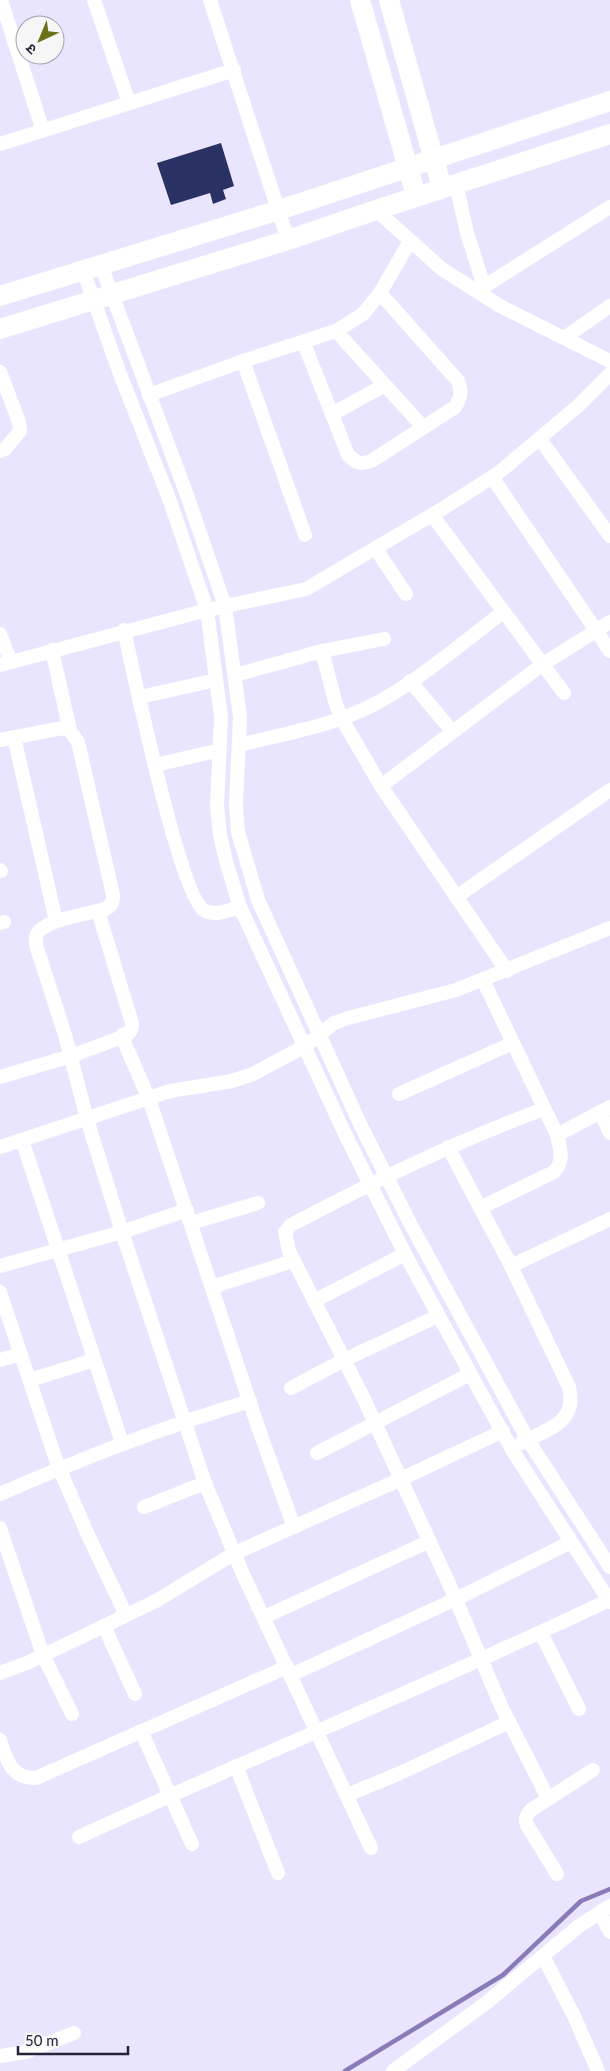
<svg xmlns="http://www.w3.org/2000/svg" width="610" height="2071" viewBox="0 0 610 2071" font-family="Lato,'Noto Sans Devanagari',sans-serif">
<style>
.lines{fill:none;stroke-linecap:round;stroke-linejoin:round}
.stream{stroke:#897bb7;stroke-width:4.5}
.building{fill:#2a3163}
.street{stroke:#fff;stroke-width:14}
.secondary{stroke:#fff;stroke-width:20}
</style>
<rect width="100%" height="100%" fill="#eae5fe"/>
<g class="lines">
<path class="stream" d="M345 2071 503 1975 581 1901 610 1889"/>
</g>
<path class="building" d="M221 143 234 186 223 190 226 199 213 204 210 193 171 205 157 163Z"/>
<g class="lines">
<g class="street">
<path d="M1 0 43 131"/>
<path d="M94 0 129 103"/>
<path d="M210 0 288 240"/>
<path d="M0 144 234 70"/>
<path d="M456 184 467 233 484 286"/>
<path d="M376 210 442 269 500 306 610 361"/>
<path d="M101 265 187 495 225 606 240 717 236 805 238 832 258 900 361 1126 411 1225 528 1440 610 1567"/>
<path d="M83 270 120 374 170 501 207 610 221 717 217 806 220 835 226 861 240 907 345 1134 405 1254 511 1448 610 1602"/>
<path d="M477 291 610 207"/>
<path d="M336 331 423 427"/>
<path d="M564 338 610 306"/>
<path d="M303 341 348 455C357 464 362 465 373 460L455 407C461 398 462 391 458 381L380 293"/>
<path d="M243 361 305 535"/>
<path d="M0 372 19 422 20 431 5 449 0 451"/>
<path d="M149 395 243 361 336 331 363 314 380 293 410 241"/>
<path d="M332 414 385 385"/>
<path d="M540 439 610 536"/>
<path d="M492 477 610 651"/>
<path d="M432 515 564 693"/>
<path d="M376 549 406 594"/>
<path d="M124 630C133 670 180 896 204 910 214 917 229 910 240 907"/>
<path d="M0 634 11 662"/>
<path d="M52 650 70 731"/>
<path d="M322 651 335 701 342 719 381 786 507 971"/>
<path d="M0 665 207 610 306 589 442 509 497 474 578 406 610 374"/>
<path d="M235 675 322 651 384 639"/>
<path d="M410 681 452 731"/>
<path d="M140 697 216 680"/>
<path d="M14 737 56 921"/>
<path d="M0 740 63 728 70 731 78 742 113 895C113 902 112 906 105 909 89 914 45 919 37 934 35 938 36 941 36 945L65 1035 87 1119 122 1232 205 1483 242 1572 371 1848"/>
<path d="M239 745C279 735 322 728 360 711 408 690 461 644 503 612"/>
<path d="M155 765 220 750"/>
<path d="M381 786 543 664 610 622"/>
<path d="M0 870 1 871"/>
<path d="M456 897 610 790"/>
<path d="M0 923 4 922"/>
<path d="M124 1034 122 1037 149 1099 258 1427 294 1527"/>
<path d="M0 1077 71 1056 122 1037C129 1034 132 1032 132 1023L98 911"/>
<path d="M399 1094 513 1043"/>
<path d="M544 1109C456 1141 374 1181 291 1225L285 1232 289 1251 364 1399 450 1586 502 1708 548 1798"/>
<path d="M600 1112 610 1133"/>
<path d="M557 1135 610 1107"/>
<path d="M22 1140 122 1443"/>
<path d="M0 1147 170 1091 232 1081 253 1074 305 1046 334 1023 348 1018 456 990 610 928"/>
<path d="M448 1147 511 1266 569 1387C578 1423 547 1429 521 1443"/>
<path d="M480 1208 554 1172C565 1160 560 1149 557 1135L483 980"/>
<path d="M191 1223 258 1203"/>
<path d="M0 1266 122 1232 187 1210"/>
<path d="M511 1266 610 1219"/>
<path d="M212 1287 293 1261"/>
<path d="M0 1292 57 1463 88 1535 126 1615"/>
<path d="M314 1301 405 1254"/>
<path d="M0 1360 21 1354"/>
<path d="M30 1380 94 1360"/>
<path d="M291 1388 344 1360 438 1316"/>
<path d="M317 1453 470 1374"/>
<path d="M0 1494C82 1458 164 1427 250 1401"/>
<path d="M144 1507 205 1483"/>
<path d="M0 1528 43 1655 72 1714"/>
<path d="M264 1617 430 1541"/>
<path d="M104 1626 135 1694"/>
<path d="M541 1633 579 1709"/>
<path d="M0 1673 27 1663 156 1601 235 1553 401 1479 503 1431"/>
<path d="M291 1675 456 1599 571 1542"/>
<path d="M142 1733 192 1844"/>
<path d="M0 1740C7 1760 11 1779 36 1778L287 1667"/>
<path d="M236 1766 278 1873"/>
<path d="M347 1795 398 1774 509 1722"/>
<path d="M79 1837C254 1756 434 1684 609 1600"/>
<path d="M557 1874 527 1825C524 1818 527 1815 531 1810L593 1770"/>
<path d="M600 1913 610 1932"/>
<path d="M543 1956 574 2016 598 2071"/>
<path d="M0 2056 26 2052 74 2033"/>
<path d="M393 2071 486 2003 579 1926 610 1906"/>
</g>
<g class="secondary">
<path d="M360 0 416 196"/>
<path d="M389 0 442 188"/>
<path d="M0 296 279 210 610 101"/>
<path d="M0 329 288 240 376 210 610 134"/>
</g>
</g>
<g transform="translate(40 40) rotate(224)"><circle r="24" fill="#f6f6f6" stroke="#a4a1ab"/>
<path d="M0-4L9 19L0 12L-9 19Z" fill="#6a7119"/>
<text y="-8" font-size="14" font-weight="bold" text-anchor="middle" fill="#28223a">उ</text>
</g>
<path d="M18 2046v8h110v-8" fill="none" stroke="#28223a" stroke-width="2.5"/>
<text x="25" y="2046" font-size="15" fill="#28223a" stroke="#f6f6f6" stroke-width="4" paint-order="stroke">50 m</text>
</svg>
